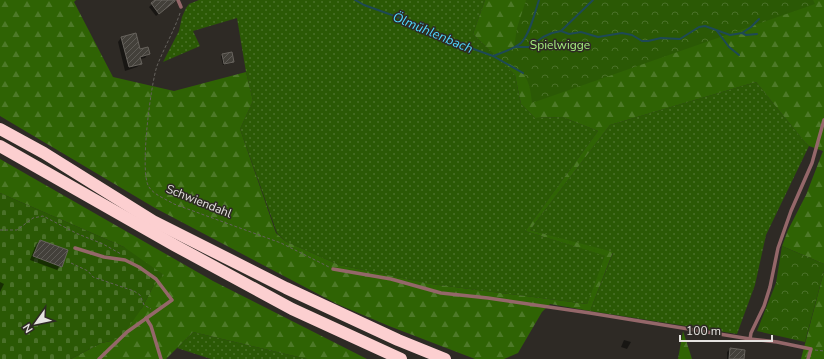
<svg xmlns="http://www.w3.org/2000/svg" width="824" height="359" viewBox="0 0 824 359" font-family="'Nunito Sans',sans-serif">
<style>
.grass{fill:url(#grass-dots)}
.forest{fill:url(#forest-firs)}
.cemetery{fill:url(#cemetery-stones)}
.park{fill:url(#park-crowns)}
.shadow{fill:#0007}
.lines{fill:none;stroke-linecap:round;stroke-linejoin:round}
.stream{stroke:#1e4955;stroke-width:2}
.building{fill:url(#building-hatch);stroke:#68645e}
.path{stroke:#65625d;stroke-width:1;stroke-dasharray:3 2;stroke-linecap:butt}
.service{stroke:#946769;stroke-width:3.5}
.motorway{stroke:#fccfd0;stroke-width:12}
.labels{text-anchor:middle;stroke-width:3;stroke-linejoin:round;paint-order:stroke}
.park-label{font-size:12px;fill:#a4ec7e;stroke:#2e2a25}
.street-label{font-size:12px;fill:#e5e3df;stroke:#2e2a25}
.water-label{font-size:13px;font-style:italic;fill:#4dd7fd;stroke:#2e2a25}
</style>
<defs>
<pattern id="grass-dots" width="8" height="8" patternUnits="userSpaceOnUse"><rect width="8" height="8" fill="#2b5905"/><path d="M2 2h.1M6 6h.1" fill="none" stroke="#4a7129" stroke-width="1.8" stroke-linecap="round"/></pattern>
<pattern id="forest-firs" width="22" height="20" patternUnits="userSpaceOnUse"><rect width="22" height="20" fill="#2f6304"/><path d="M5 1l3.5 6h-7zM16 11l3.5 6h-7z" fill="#4d7928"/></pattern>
<pattern id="cemetery-stones" width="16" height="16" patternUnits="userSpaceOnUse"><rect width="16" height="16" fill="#2b5905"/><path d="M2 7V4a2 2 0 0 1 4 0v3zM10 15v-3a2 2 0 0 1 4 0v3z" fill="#4a7129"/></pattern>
<pattern id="park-crowns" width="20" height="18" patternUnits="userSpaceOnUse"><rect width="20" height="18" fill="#2b5905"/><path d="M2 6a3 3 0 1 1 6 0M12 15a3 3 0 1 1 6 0" fill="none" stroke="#4a7129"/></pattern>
<pattern id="building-hatch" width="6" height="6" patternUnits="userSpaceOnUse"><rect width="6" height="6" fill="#43403a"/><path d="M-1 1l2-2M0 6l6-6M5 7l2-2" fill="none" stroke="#5e5b56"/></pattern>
</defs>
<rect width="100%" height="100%" fill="#2e2a25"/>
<g class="grass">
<path d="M199 0H485L473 34 515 75 521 104 535 118 562 117 598 131 525 231 606 256 587 304 431 284 339 265 285 241 277 233 240 129 253 101 246 72 237 18 193 31 200 46 163 62 179 31 182 17 186 8 189 4Z"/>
<path d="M756 82 803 140 809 146 766 235 755 285 737 334 590 311 613 253 530 230 610 125Z"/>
<path d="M193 332 307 359H211L177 348Z"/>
</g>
<g class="forest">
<path d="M0 0H76L74 2 113 77 174 91 246 72 253 101 240 129 276 233 285 241 339 265 431 284 587 304 605 256 525 231 598 131 562 117 535 118 521 104 515 75 473 34 485 0H824V264L782 246 788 230 806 195 823 151 809 146 803 140 756 82 610 125 530 230 613 252 590 311 550 304 542 312 518 353 504 359H475L389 326 337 304 155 208 0 116Z"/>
<path d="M0 159 213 281 367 359H307L193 332 166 359H71L101 343 111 341 142 308 154 285 124 247 0 193Z"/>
<path d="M824 271V359H801Z"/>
<path d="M683 331 692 359H678Z"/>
</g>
<path class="cemetery" d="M0 193 124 247 164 275 154 285 142 308 128 328 120 337 111 341 101 343 71 359H0Z"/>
<g class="park">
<path d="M526 0H813L815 4 532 103C531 94 530 83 524 75 518 67 501 59 491 56L514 47 517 28Z"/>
<path d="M782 246 824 264V271L805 342 757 331 776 283Z"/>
</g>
<g class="shadow">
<path d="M157 0H171L170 4 156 16 149 7Z"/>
<path d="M121 38 139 50 148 54 145 58 140 59 141 64 137 67 125 71 118 42Z"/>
<path d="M222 55 233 62 232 63 223 65 221 57Z"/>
<path d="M40 241 61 266 57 270 30 260 36 244Z"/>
<path d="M0 282 4 284 0 292Z"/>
<path d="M624 340 631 342 627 349 621 347Z"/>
<path d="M730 349 743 359H727V352Z"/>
</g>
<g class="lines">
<g class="stream">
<path d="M355 0 364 5 414 23 443 38 493 56C501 53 514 49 521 43 530 34 535 12 539 0"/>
<path d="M561 31 593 0"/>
<path d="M717 31 729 47 739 55"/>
<path d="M742 33 746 35 757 34"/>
<path d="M515 47H529L543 37 552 33 561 31 569 34 581 32 598 37 622 33 632 35 642 41H648L661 38 680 39 699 27 705 26 730 35 742 33 751 27 759 19"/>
<path d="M493 56 523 73"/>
</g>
</g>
<g class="building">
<path d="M155 0H175V1L159 14 151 3Z"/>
<path d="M136 33 140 49 148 47 150 54 140 57 142 64 129 67 121 37Z"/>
<path d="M232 52 234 62 224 64 222 54Z"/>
<path d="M40 240 68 250 62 267 33 256Z"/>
<path d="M730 348 745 350 744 359H729Z"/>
</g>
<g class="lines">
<g class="path">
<path d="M180 13C174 31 164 48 157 66 151 83 139 173 149 187 154 195 166 199 174 204L281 243 329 267"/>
<path d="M0 230H17L33 218 43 216 78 234 103 244 121 254"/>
<path d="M71 263 88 271 93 277 134 291 140 295 144 305 151 309"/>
<path d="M815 350 824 351"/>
</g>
<g class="service">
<path d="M178 0 181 7"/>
<path d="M75 248 104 257 125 260 139 267 156 279 172 300 127 332 99 359"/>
<path d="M333 269 391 279 441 293 488 298 590 313 750 339"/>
<path d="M146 318 151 326 161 359"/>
<path d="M808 359 811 349 777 342 750 339 751 333 764 306 770 287 778 248 791 211 812 163 824 120"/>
</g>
<g class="motorway">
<path d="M0 129 44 153 153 221 286 288 398 340 445 359"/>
<path d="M0 146 174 245 292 309 401 359"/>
</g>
</g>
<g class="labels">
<g class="park-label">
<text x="560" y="49">Spielwigge</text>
</g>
<g class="street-label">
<text transform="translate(199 201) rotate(22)" y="4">Schwiendahl</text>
</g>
<g class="water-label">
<text transform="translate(433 32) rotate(23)" y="5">Ölmühlenbach</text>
</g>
</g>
<g transform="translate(36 323) rotate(237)" stroke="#2e2a25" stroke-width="3" paint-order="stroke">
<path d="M0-3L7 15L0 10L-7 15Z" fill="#e5e3df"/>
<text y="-6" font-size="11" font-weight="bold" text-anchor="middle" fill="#e5e3df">N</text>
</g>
<path d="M680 335v6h92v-6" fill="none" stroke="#e5e3df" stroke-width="2"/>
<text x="686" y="335" font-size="12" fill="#e5e3df" stroke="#2e2a25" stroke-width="3" paint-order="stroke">100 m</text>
</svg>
